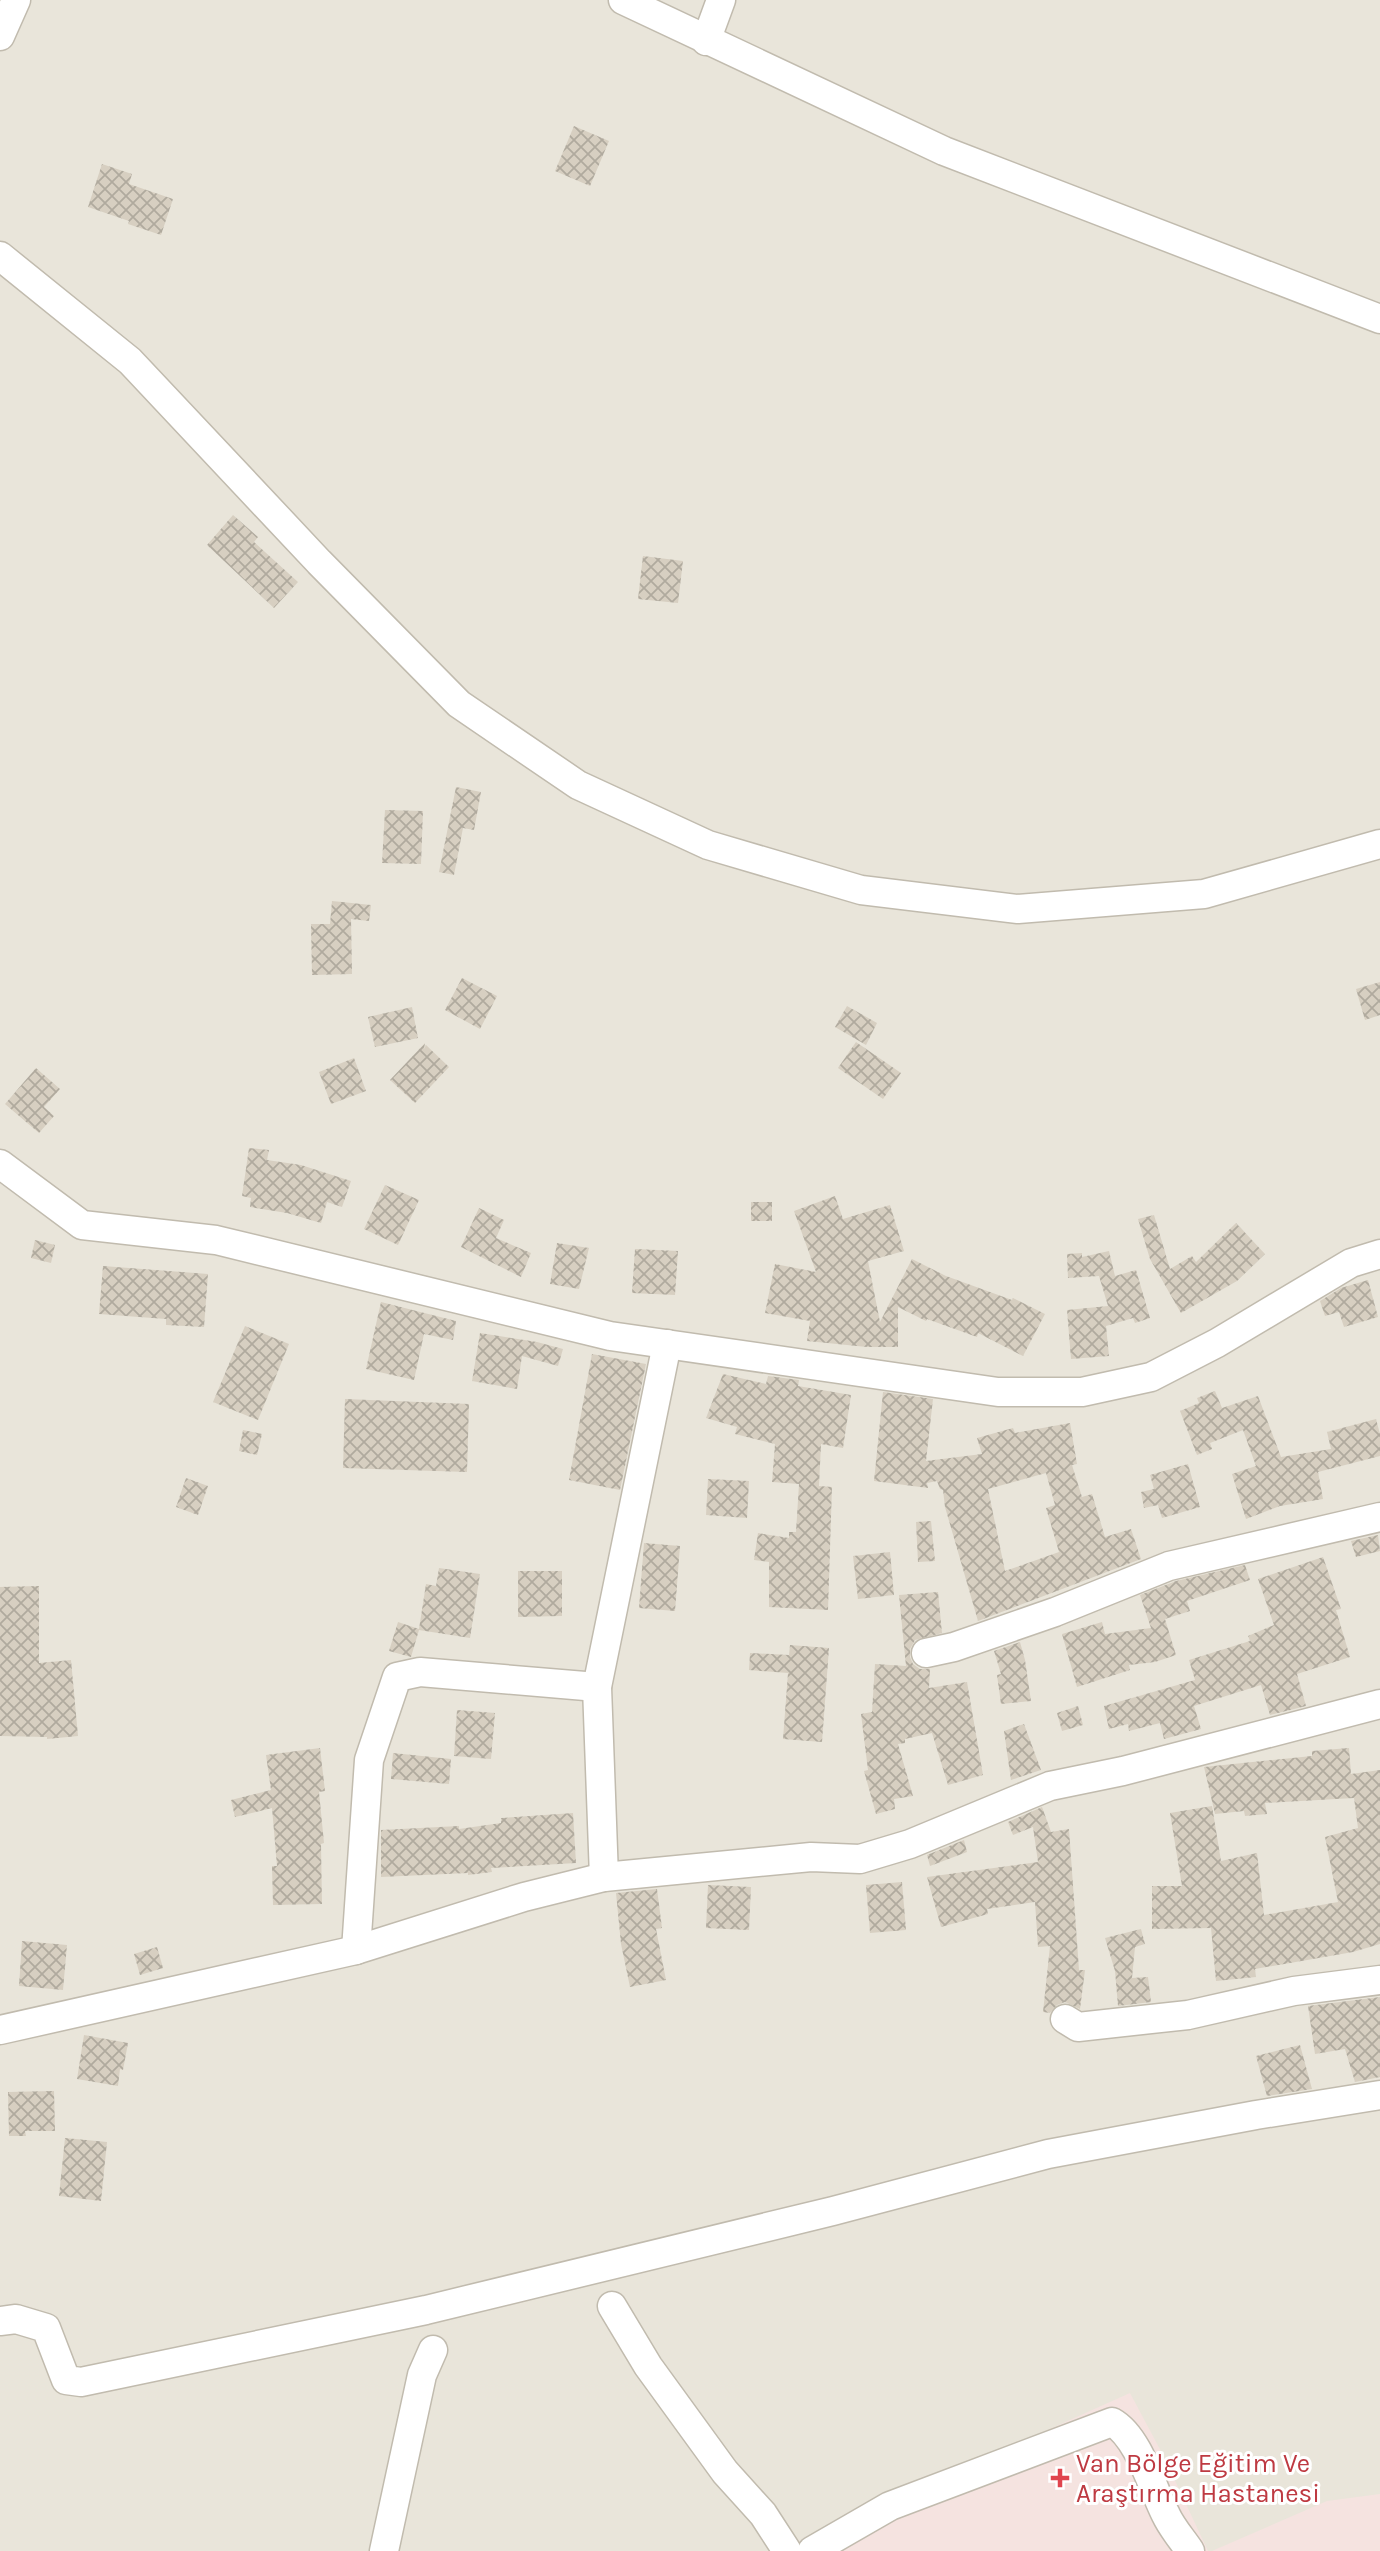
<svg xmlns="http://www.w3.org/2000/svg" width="1380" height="2551" viewBox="0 0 1380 2551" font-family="Karla,sans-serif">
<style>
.residential{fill:#e9e5da}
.medical{fill:#f5e3e0}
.building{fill:url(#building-cross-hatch);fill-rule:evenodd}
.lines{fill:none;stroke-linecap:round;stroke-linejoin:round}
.minor-casing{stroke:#c1bbae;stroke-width:31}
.minor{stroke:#fff;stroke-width:28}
.health-dot{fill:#e0444e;stroke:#fff;stroke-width:2.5}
.labels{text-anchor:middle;stroke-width:6;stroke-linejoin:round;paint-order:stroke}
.health-label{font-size:26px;fill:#be3a42;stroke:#fff;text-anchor:start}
</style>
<defs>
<pattern id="building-cross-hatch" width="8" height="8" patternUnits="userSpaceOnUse" patternTransform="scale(1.75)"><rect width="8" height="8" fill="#d7cfc1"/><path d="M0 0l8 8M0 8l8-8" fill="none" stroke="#b0aa9e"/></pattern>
</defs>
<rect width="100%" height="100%" fill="#f5f3ec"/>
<rect class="residential" x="0" y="0" width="1380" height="2551"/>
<g class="medical">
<path d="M1130 2393 1163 2455 1208 2551H811L1012 2446Z"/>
<path d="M1380 2494V2551H1212L1327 2501Z"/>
</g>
<g class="building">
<path d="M574 126 609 141 590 186 555 171Z"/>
<path d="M102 164 132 174 129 184 173 199 161 235 128 224 129 221 88 207Z"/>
<path d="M233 515 258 537 254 542 298 582 274 608 207 545Z"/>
<path d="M643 556 683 561 678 603 638 599Z"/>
<path d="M456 787 481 792 474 830 463 828 454 875 439 872Z"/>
<path d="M385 810 423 811 421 864 382 863Z"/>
<path d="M332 901 371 905 369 921 351 919 352 974 312 975 311 924H330Z"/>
<path d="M462 978 497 996 480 1029 445 1010Z"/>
<path d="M1380 982V1015L1365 1020 1356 989Z"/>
<path d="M847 1006 877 1023 866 1045 835 1027Z"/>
<path d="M412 1007 418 1038 375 1047 368 1017Z"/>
<path d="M856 1042 901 1073 883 1099 838 1068Z"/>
<path d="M425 1043 424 1049 426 1045 449 1067 415 1103 390 1080Z"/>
<path d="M354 1058 366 1091 331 1104 319 1072Z"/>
<path d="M36 1068 60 1089 44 1107 54 1116 39 1133 5 1104Z"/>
<path d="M249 1148 269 1150 267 1160 301 1165 351 1181 342 1207 327 1202 321 1223 287 1213 250 1207 251 1198 242 1196Z"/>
<path d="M385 1185 419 1200 398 1245 364 1229Z"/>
<path d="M835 1196 843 1219 890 1205 904 1251 868 1261 880 1322 912 1259 946 1276 1012 1300 1013 1298 1045 1314 1023 1356 978 1333 977 1337 927 1319 926 1321 898 1307V1347H867L807 1341 810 1321 765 1313 775 1264 816 1272 794 1211Z"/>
<rect x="751" y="1202" width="21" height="19"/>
<path d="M479 1208 504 1220 496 1238 531 1253 521 1277 461 1247Z"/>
<path d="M1154 1215 1170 1269 1192 1256 1196 1262 1236 1223 1265 1254 1237 1281 1181 1313 1150 1259 1138 1219Z"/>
<path d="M35 1240 55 1245 51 1263 31 1258Z"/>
<path d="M557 1243 589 1248 579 1289 550 1284Z"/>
<path d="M635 1249 678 1251 675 1295 632 1293Z"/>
<path d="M1109 1251 1115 1276 1136 1270 1150 1318 1135 1323 1133 1318 1106 1326 1109 1356 1071 1359 1067 1310 1108 1306 1099 1276 1068 1278 1067 1254 1082 1253V1257Z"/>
<path d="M103 1266 208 1274 204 1327 166 1325V1319L99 1314Z"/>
<path d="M1368 1280 1378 1317 1344 1327 1339 1312 1325 1316 1320 1301 1341 1288Z"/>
<path d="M381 1302 456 1321 453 1340 424 1334 414 1380 366 1369Z"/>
<path d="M245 1326 289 1344 258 1420 213 1402Z"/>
<path d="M480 1333 537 1342 563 1349 558 1366 522 1356 517 1389 472 1381Z"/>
<path d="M592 1354 646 1364 620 1490 569 1480Z"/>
<path d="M723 1374 766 1384 768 1376 799 1380 798 1386 851 1395 843 1448 821 1444 819 1486 832 1487 828 1610 769 1607V1562L754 1560 758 1533 789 1538V1532H796L799 1484 772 1482 775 1444 735 1434 737 1427 706 1418Z"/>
<path d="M1215 1391 1222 1408 1258 1396 1281 1457 1331 1449 1327 1432 1376 1419 1380 1434V1456L1318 1472 1323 1499 1280 1506 1246 1519 1232 1474 1256 1466 1243 1430 1210 1443 1212 1449 1197 1455 1180 1411 1199 1403 1197 1398Z"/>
<path d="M883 1392 933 1399 926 1461 982 1454 977 1438 1013 1428 1015 1433 1070 1423 1077 1464 1072 1465 1082 1497 1092 1494 1105 1537 1131 1529 1141 1559 978 1621 945 1507 943 1490 940 1489 937 1481 927 1483 928 1488 874 1481ZM1046 1473 1055 1505 1046 1508 1059 1552 1005 1571 988 1489Z"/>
<path d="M345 1399 469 1404 467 1472 343 1468Z"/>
<path d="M243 1430 262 1434 257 1455 239 1451Z"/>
<path d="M1188 1464 1200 1507 1162 1518 1158 1505 1144 1508 1141 1492 1154 1489 1150 1475Z"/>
<path d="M186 1478 208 1486 198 1515 176 1507Z"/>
<path d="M708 1479 749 1481 747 1518 706 1515Z"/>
<path d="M931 1521 935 1561 918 1562 916 1522Z"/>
<path d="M1378 1535 1380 1551 1356 1557 1351 1541Z"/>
<path d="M644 1543 680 1546 675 1611 639 1608Z"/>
<path d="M890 1552 894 1595 858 1599 853 1556Z"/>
<path d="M1323 1557 1341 1609 1336 1610 1350 1657 1297 1674 1306 1706 1270 1715 1261 1685 1194 1706 1201 1729 1164 1739 1160 1723 1129 1731 1128 1724 1109 1729 1104 1706 1195 1680 1189 1660 1250 1641 1248 1636 1274 1625 1258 1579Z"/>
<path d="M1245 1565 1250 1580 1187 1601 1190 1611 1165 1619 1176 1655 1155 1662 1129 1665 1130 1670 1077 1687 1062 1634 1102 1622 1105 1634 1151 1628 1140 1595 1176 1581Z"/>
<path d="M439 1568 480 1574 470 1638 419 1630 411 1657 389 1651 398 1622 419 1629 426 1584 436 1586Z"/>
<path d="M518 1571H562V1616L518 1617Z"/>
<path d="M39 1586V1663L71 1660 78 1736 47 1739V1737L0 1736V1587Z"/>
<path d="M938 1592 942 1633 915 1640 910 1649V1657L913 1664 920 1669H930L929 1688 967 1682 983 1775 948 1785 932 1733 905 1739V1743L898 1744 913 1796 894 1799 895 1809 876 1814 864 1771 868 1770 861 1714 872 1712 875 1664 906 1666 899 1595Z"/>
<path d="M1020 1642 1025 1660 1031 1701 1001 1704 997 1675 1001 1674 994 1651Z"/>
<path d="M790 1645 829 1648 822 1742 783 1739 788 1673 749 1670 750 1653 789 1655Z"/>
<path d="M1078 1706 1083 1725 1062 1731 1057 1713Z"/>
<path d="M457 1710 495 1713 491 1759 454 1756Z"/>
<path d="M1024 1724 1041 1770 1011 1780 1004 1731Z"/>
<path d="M320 1748 325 1791 319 1792 324 1843 321 1844 322 1904 273 1905 272 1866H277L272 1808 235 1817 231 1800 271 1790 266 1755Z"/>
<path d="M1349 1748 1351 1774 1380 1770V1944L1353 1952 1255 1969 1256 1977 1216 1981 1211 1928 1152 1929V1886H1182L1170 1813 1212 1806 1221 1861 1257 1853 1264 1915 1338 1902 1325 1837 1358 1828 1354 1798 1265 1803 1267 1814 1245 1816 1244 1811 1215 1814 1204 1767 1312 1756V1751Z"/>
<path d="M393 1753 451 1759 449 1784 391 1779Z"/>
<path d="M1042 1807 1051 1832 1069 1829 1079 1970H1085L1080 2009 1065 2002 1057 2005 1050 2013 1043 2012 1050 1946 1038 1947 1035 1902 987 1909 988 1914 941 1927 927 1877 1038 1862 1033 1827 1013 1835 1008 1822Z"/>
<path d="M573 1813 576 1863 491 1868 492 1872 468 1875V1873L381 1877V1830L459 1826V1829L501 1823V1818Z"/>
<path d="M964 1840 967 1852 930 1866 927 1855Z"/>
<path d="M902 1882 906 1930 870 1933 866 1885Z"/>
<path d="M708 1885 751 1887 749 1930 706 1928Z"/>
<path d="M657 1889 662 1928 656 1929 666 1980 630 1987 621 1944 616 1893Z"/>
<path d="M1141 1929 1145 1944 1135 1947 1132 1978 1148 1977 1151 2002 1118 2006 1115 1971 1105 1938Z"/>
<path d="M22 1941 67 1945 63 1990 19 1986Z"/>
<path d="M157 1947 163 1968 140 1975 134 1954Z"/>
<path d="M1380 1997V2077L1355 2082 1345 2049 1315 2054 1308 2006Z"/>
<path d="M84 2035 128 2043 123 2070 120 2069 118 2086 77 2079Z"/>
<path d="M1300 2045 1312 2089 1267 2096 1256 2056Z"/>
<path d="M54 2091 55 2131H25L26 2136H9L8 2092Z"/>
<path d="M65 2138 107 2142 101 2201 59 2196Z"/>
</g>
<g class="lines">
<g class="minor-casing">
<g id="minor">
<path d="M623 0 944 151 1380 319"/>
<path d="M0 36 16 0"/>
<path d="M706 41 721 0"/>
<path d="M0 256 130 361 319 562 459 704 578 785 708 845 861 890 1018 909 1204 894 1380 844"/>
<path d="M0 1164 82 1225 216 1240 610 1336 998 1392H1082L1151 1377 1217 1343 1351 1263 1380 1254"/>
<path d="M926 1653 954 1647 1055 1612 1169 1566 1380 1517"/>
<path d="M604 1877 597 1687 667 1344"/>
<path d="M356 1950 369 1760 397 1677 420 1672 597 1687"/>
<path d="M1065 2019 1078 2027 1188 2015 1294 1991 1380 1980"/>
<path d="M0 2030 356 1950 524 1897 604 1877 811 1857 860 1859 910 1844 1050 1786 1123 1771 1380 1704"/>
<path d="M612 2306 648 2366 725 2472 763 2514 787 2551"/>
<path d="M0 2321 16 2319 46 2328 66 2380 81 2382 426 2310 833 2211 1048 2154 1256 2115 1380 2095"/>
<path d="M384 2551 422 2375 433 2350"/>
<path d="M812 2551 890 2506 1112 2422C1139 2437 1152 2488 1166 2515 1172 2528 1182 2539 1190 2551"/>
</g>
</g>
<use href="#minor" class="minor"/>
</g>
<path class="health-dot" d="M1056.5 2467.5h7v7h7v7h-7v7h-7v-7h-7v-7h7z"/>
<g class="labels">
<g class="health-label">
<text x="1076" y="2472">Van Bölge Eğitim Ve<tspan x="1076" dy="30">Araştırma Hastanesi</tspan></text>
</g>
</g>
</svg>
